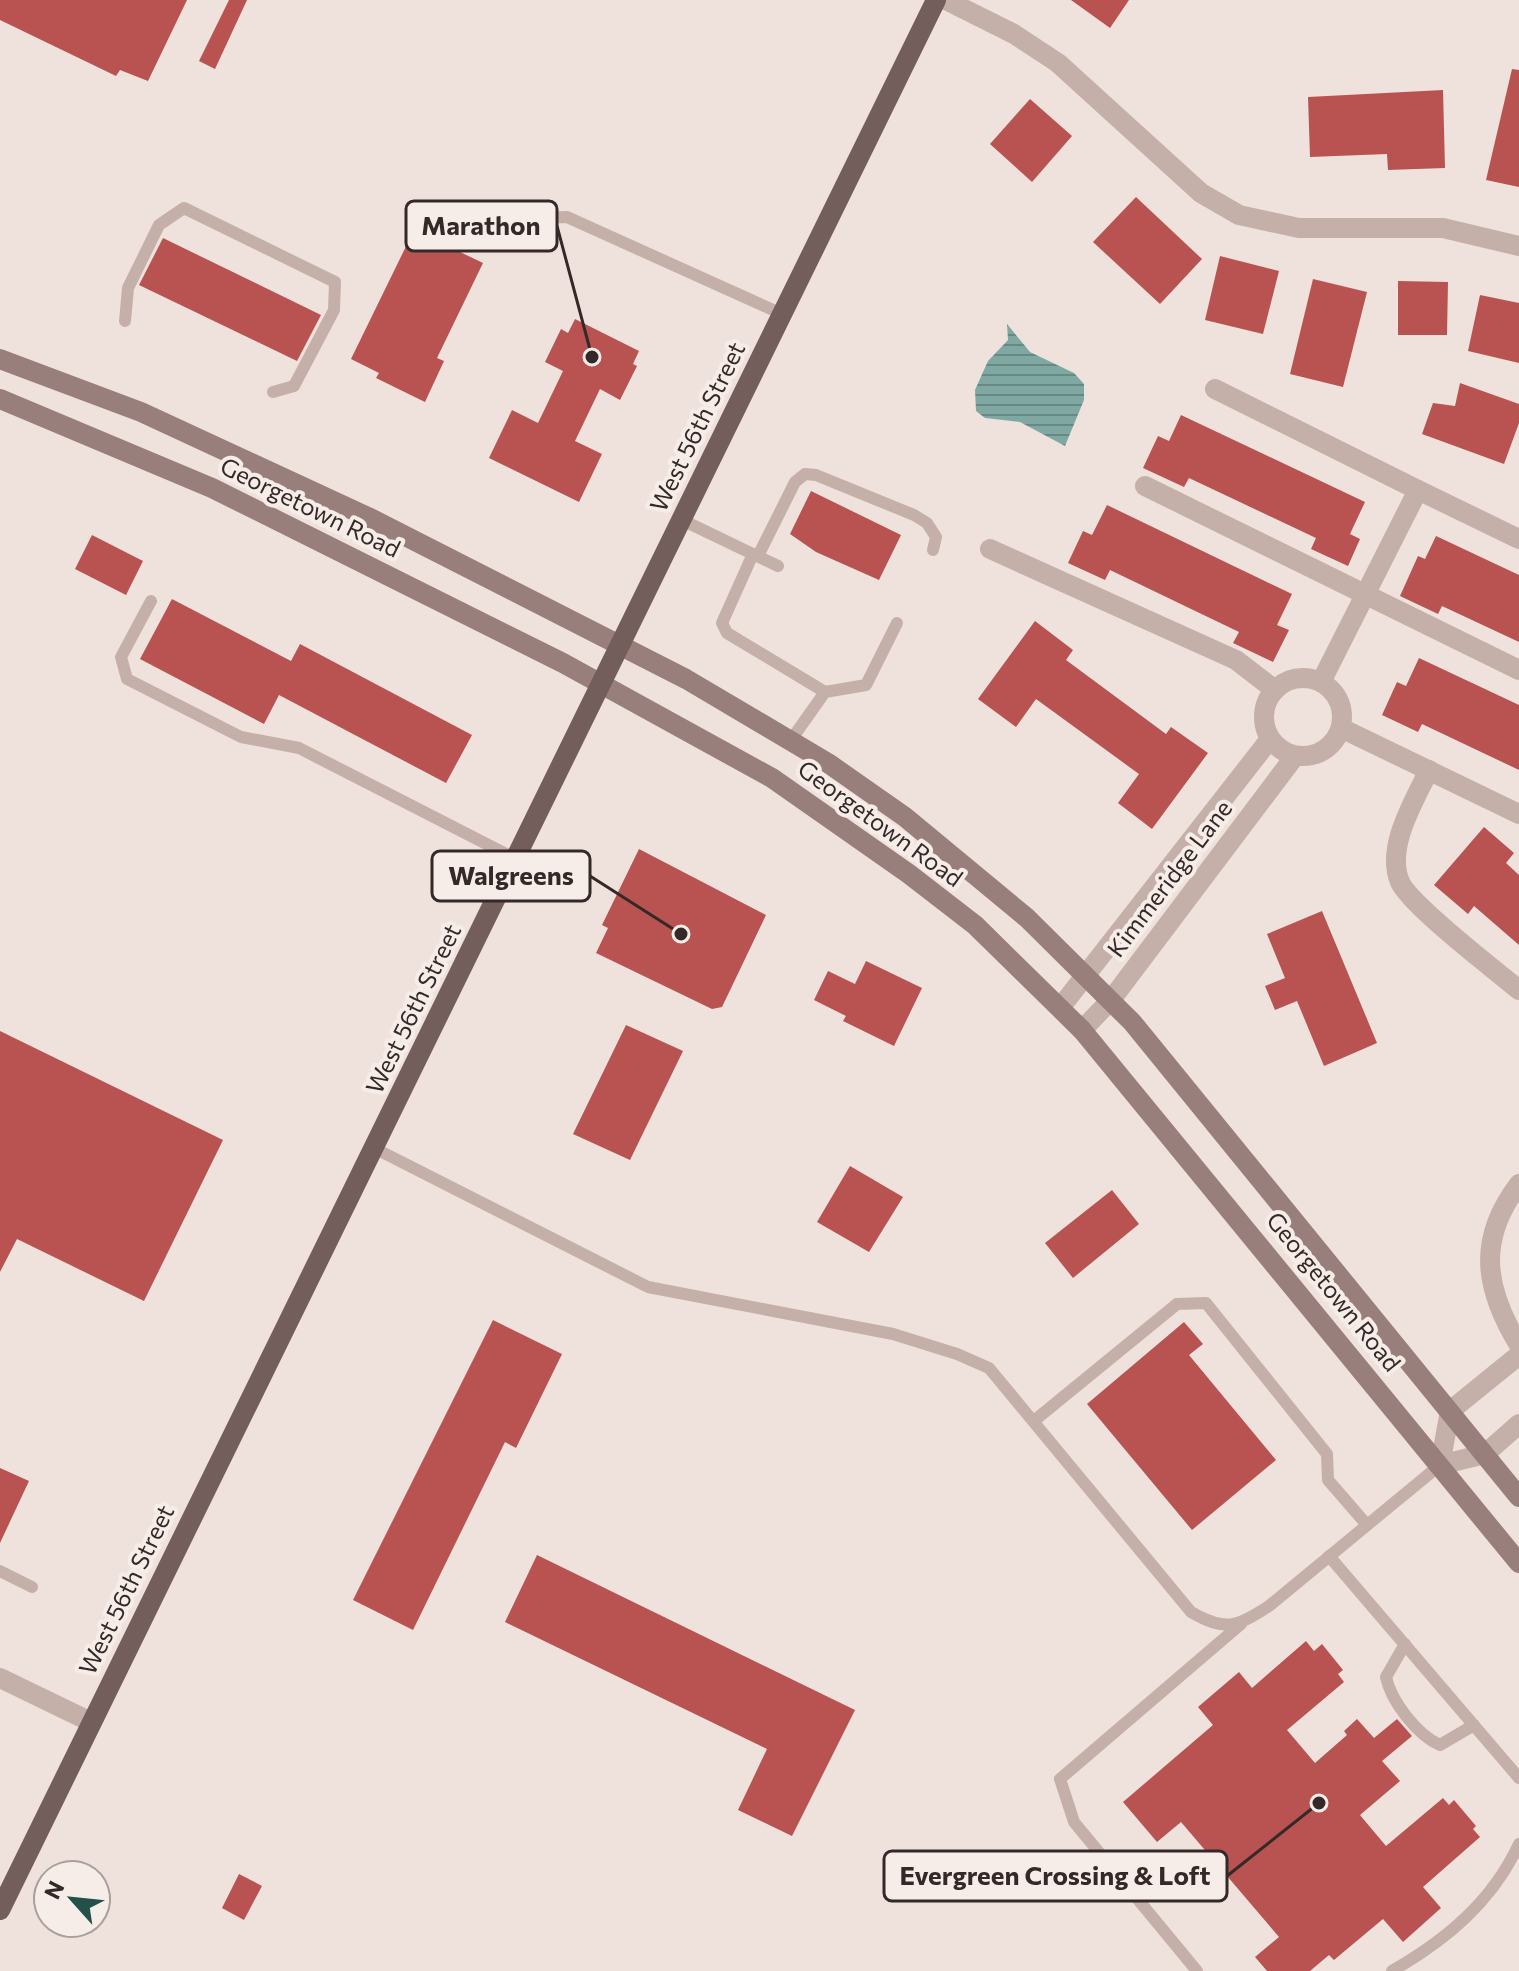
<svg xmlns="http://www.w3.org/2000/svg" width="1519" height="1971" viewBox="0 0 1519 1971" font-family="Commissioner,sans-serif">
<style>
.water{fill:url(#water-rules)}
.building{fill:#b85351}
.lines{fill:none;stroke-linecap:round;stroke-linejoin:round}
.service{stroke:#c5b0a9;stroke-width:12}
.minor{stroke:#c5b0a9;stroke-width:20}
.secondary{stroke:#997f7b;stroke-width:20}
.primary{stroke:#745e5b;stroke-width:20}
.labels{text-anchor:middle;stroke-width:8;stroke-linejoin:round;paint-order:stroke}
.street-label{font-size:24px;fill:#342928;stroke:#f7ede8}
.leader{fill:none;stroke:#342928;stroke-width:3}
.callout-dot{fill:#342928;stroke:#f7ede8;stroke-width:3}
.callout{fill:#f7ede8;stroke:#342928;stroke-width:3}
.callout-label{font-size:26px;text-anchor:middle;font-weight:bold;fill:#342928}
</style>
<defs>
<pattern id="water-rules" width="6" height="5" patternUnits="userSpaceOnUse" patternTransform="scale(2)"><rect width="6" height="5" fill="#7ea8a1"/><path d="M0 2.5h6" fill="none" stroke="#688983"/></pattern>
</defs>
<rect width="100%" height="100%" fill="#efe2dc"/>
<path class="water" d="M1007 324 1030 352 1074 373 1084 384V400L1065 446 1020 422 985 418 976 411 975 390 988 361 1008 340Z"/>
<g class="building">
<path d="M0 0H187L148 81 120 70 116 76 0 20Z"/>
<path d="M229 0H247L215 69 199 61Z"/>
<path d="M1071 0H1129L1110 28Z"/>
<path d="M1512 69 1519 70V187L1486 180Z"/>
<path d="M1443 90 1445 168 1388 170 1387 154 1310 157 1308 97Z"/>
<path d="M1030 99 1072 136 1032 182 990 144Z"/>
<path d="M1136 197 1202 259 1160 304 1093 242Z"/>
<path d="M414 230 483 263 437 358 444 361 425 402 376 378 379 373 351 359Z"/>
<path d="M163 238 321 315 297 361 139 285Z"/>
<path d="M1220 256 1279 271 1263 334 1205 320Z"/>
<path d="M1313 279 1367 292 1343 387 1290 374Z"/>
<path d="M1398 281 1448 282 1447 335H1398Z"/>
<path d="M1480 295 1519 303V363L1468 351Z"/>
<path d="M575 319 639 351 633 364 637 366 620 400 600 389 575 441 602 454 579 502 489 458 512 410 538 423 563 371 545 362 561 329 568 333Z"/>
<path d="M1460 383 1519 404V423L1504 464 1422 434 1433 403 1455 406Z"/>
<path d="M1181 415 1365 502 1350 534 1360 539 1348 566 1311 549 1316 538 1189 478 1184 487 1143 468 1158 436 1169 441Z"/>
<path d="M811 491 901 535 879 580 816 552 790 534Z"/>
<path d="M1107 505 1292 594 1277 625 1289 630 1273 662 1233 643 1239 632 1110 570 1105 580 1068 563 1083 531 1092 535Z"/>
<path d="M92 535 143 561 126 595 75 569Z"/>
<path d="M1436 536 1519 575V642L1442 606 1438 614 1400 596 1418 556 1425 559Z"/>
<path d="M172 599 291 661 300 644 472 735 446 783 279 695 264 724 140 659Z"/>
<path d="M1035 621 1073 650 1066 660 1166 734 1171 727 1208 753 1152 829 1118 803 1139 774 1036 699 1016 727 978 699Z"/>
<path d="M1419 658 1519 705V770L1422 724 1418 732 1382 715 1397 682 1406 686Z"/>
<path d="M1484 827 1514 853 1506 863 1519 875V945L1474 906 1468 914 1434 885Z"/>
<path d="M639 849 766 915 722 1007 712 1009 596 953 608 928 602 925Z"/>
<path d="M1322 911 1377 1043 1324 1066 1297 1001 1275 1010 1265 986 1285 978 1267 934Z"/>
<path d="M866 961 922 988 894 1046 843 1021 846 1016 814 1000 828 971 855 984Z"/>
<path d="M626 1025 683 1051 630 1160 573 1134Z"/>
<path d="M0 1031 223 1140 144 1301 17 1239 0 1272Z"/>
<path d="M850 1166 903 1197 869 1252 817 1222Z"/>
<path d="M1112 1190 1139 1224 1073 1278 1045 1243Z"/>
<path d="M493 1320 562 1354 516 1448 505 1442 413 1630 353 1600Z"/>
<path d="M1184 1322 1203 1344 1189 1355 1276 1460 1192 1530 1087 1404Z"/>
<path d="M0 1468 29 1481 0 1543Z"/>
<path d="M537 1555 855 1710 792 1836 738 1810 767 1749 505 1622Z"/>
<path d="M1306 1641 1314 1651 1322 1644 1343 1670 1338 1674 1344 1682 1287 1730 1315 1763 1347 1735 1344 1731 1357 1719 1374 1738 1397 1719 1412 1736 1382 1761 1400 1781 1360 1815 1386 1846 1443 1798 1449 1805 1454 1800 1476 1826 1473 1829 1480 1837 1423 1887 1441 1908 1403 1942 1383 1919 1334 1960 1329 1955 1310 1971H1267L1255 1957 1279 1937 1181 1822 1157 1842 1123 1802 1213 1725 1198 1707 1239 1672 1252 1688Z"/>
<path d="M239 1874 262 1886 244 1920 222 1908Z"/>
</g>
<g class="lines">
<g class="service">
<path d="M507 219 567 217 782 314"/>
<path d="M125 321 128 288 159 225 184 208 335 282 334 310 294 386 273 392"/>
<path d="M682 520 778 566"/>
<path d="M753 554 722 623 727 633 825 692"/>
<path d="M758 556 795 482 805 474 816 475 914 515 927 523 936 537 933 550"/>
<path d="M151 601 121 657 127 679 241 737 299 748 516 859"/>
<path d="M791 740 825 692 866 685 897 623"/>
<path d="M374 1148 648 1287 893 1334 957 1354 989 1368 1191 1612C1226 1632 1236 1627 1269 1606L1440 1465"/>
<path d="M1035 1420 1177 1304 1206 1303 1327 1454 1328 1480 1367 1525"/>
<path d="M1329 1556 1519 1778"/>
<path d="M0 1571 32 1587"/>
<path d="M1405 1644 1386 1677C1391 1701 1417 1735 1440 1745L1474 1725"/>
<path d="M1197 1971 1074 1822 1060 1779 1241 1624"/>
<path d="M1392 1971C1446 1940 1492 1902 1519 1844"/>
</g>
<g class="minor">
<path d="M946 0 1014 34 1058 63 1201 193 1239 215 1299 228H1443L1519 246"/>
<path d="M1215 389 1418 490 1321 682"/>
<path d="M1145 486 1519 670"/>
<path d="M1418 490 1519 539"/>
<path d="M990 549 1236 660 1275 690"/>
<circle cx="1303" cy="717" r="39"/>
<path d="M1341 728 1519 814"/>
<path d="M1429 770C1415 800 1385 847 1400 882 1410 905 1495 970 1519 990"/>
<path d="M1060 1008 1270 739"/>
<path d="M1082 1030 1111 1000 1295 756"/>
<path d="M1519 1184C1477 1239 1484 1288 1519 1345"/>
<path d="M1519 1355 1450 1411 1440 1465 1485 1454 1519 1424"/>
<path d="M0 1678 91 1722"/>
</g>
<g class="secondary">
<path d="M0 359 141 412 368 517 686 679 828 763 905 817 1027 918 1132 1022 1519 1497"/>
<path d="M0 399 212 488 563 663 772 778 909 874 975 925 1082 1030 1519 1563"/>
</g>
<path class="primary" d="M0 1910 936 0"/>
</g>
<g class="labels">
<g class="street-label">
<text transform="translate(698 427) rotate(-64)" y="8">West 56th Street</text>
<text transform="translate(310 508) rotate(26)" y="8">Georgetown Road</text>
<text transform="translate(880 824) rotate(36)" y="8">Georgetown Road</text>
<text transform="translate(1170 879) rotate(-53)" y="8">Kimmeridge Lane</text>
<text transform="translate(414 1009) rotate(-64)" y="8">West 56th Street</text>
<text transform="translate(1333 1292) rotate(51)" y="8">Georgetown Road</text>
<text transform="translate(127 1590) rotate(-64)" y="8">West 56th Street</text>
</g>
</g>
<path class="leader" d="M592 357L557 226M681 934L590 876M1319 1803L1227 1876"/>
<g class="callout-dot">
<circle cx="592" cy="357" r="8"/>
<circle cx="681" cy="934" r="8"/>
<circle cx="1319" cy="1803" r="8"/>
</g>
<g class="callout">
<rect x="406" y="201" width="151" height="50" rx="8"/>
<rect x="432" y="851" width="158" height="50" rx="8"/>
<rect x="884" y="1851" width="343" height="50" rx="8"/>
</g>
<g class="callout-label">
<text x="481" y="235">Marathon</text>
<text x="511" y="885">Walgreens</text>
<text x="1055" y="1885">Evergreen Crossing &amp; Loft</text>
</g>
<g transform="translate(72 1899) rotate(297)"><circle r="38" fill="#f7ede8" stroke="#a99f9b" stroke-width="2"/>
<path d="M0-6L14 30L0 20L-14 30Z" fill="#235049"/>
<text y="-12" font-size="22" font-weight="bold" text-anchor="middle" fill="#342928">N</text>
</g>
</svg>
